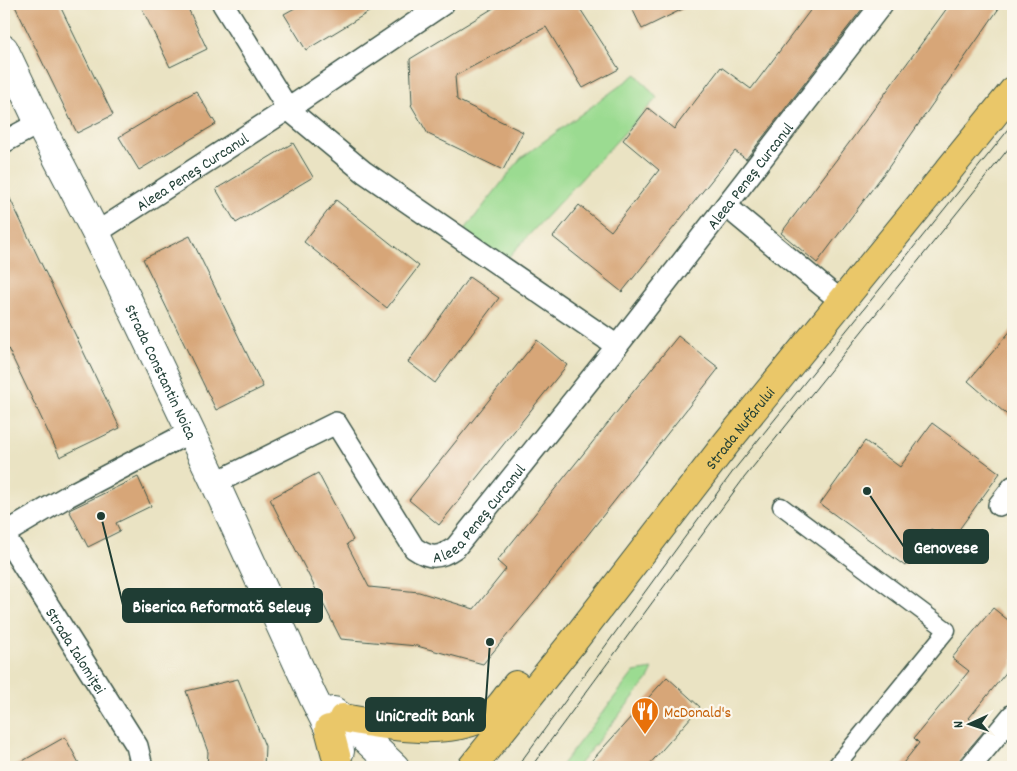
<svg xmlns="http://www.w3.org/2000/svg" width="1017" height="771" viewBox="0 0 1017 771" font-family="Dekko,sans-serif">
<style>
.green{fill:#9bdb91;stroke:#5d8c62}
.building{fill:#d7a678}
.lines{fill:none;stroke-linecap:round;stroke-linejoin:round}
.pedestrian-casing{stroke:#3d5649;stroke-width:19}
.minor-casing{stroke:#3d5649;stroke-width:24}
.tertiary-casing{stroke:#3d5649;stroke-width:30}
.primary-casing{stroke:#3d5649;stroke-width:30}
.pedestrian{stroke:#fff;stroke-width:16}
.minor{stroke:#fff;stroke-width:21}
.tertiary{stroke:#fff;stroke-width:28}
.primary{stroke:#eac769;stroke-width:28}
.tram{stroke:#1f3d34;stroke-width:1}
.labels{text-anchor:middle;stroke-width:4.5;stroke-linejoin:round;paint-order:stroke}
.street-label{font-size:16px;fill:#1f3d34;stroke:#fbf7ec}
.food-label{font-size:16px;fill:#c56008;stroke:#fbf7ec;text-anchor:start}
.leader{fill:none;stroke:#1f3d34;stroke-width:2}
.callout-dot{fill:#1f3d34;stroke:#fbf7ec;stroke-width:2}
.callout{fill:#1f3d34;stroke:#1f3d34;stroke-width:2}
.callout-label{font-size:18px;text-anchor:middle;font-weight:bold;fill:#fff}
</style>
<rect width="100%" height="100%" fill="#fbf7ec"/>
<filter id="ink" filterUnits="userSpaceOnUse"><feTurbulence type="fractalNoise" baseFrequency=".02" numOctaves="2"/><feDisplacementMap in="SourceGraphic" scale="10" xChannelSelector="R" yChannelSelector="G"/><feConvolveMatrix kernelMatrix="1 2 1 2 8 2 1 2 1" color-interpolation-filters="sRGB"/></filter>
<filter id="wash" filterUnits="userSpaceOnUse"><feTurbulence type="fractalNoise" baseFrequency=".0096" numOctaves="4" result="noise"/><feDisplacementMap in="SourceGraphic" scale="20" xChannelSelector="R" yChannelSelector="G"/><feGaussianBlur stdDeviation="1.12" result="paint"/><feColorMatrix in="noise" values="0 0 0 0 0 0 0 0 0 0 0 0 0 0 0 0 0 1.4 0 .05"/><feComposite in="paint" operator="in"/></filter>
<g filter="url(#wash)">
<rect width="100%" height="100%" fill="#eae3c3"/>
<g class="green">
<path d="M636 74 657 98 500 266 459 237 521 158Z"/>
<path d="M653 669 648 679 577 767H560L634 672Z"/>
</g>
<g id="blocks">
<g class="building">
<path d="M14 4H59L113 115 77 133Z"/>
<path d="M140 4H186L207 49 170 67Z"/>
<path d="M302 4H382L306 50 284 14Z"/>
<path d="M500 4H577L619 69 583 88 546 27 455 76 457 100 523 132 503 170 428 134 411 105 412 104 410 59Z"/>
<path d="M630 4H693L642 29Z"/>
<path d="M815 4H866L746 159 735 151 622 292 553 237 579 205 611 231 659 170 623 140 648 108 674 129 721 67 751 89Z"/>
<path d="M950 4H1002L888 168 817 263 781 233 852 139Z"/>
<path d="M196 91 216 124 139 170 119 137Z"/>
<path d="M293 143 313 177 236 223 216 189Z"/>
<path d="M4 186 120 428 60 457 4 340Z"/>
<path d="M336 200 419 266 387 308 304 242Z"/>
<path d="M190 236 263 387 216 410 143 259Z"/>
<path d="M469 277 499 298 435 383 408 362Z"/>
<path d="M1013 328V420L968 381Z"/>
<path d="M678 336 719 368 539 597 483 664 417 646 341 639 270 499 318 473 353 540 347 544 369 587 419 592 474 609 506 569 497 561Z"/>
<path d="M537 340 567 365 439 525 409 500Z"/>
<path d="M932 423 1000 473 950 542 931 529 905 566 820 504 865 441 900 467Z"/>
<path d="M138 477 151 506 116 523 120 531 88 547 69 510Z"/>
<path d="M993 608 1013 624V664L969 718 984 731 960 759 958 767H900L919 743 914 738 969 671 952 658Z"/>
<path d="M667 677 700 707 647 767H586Z"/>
<path d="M238 679 265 746 264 767H207L208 752 186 691Z"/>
<path d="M65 737 81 767H12Z"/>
</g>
</g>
</g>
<g filter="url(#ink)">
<use href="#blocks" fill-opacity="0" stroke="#3d5649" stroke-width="1"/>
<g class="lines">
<g class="pedestrian-casing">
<path id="pedestrian" d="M781 506 947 630 835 767"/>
</g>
<g class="minor-casing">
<g id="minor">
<path d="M223 4 288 109 364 172 617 346"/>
<path d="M4 142 39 123"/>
<path d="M726 206 842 302"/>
<path id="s1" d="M96 233 288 109 443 4"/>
<path id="s2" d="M215 483 336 423 414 548C430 559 439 559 456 547L617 346 882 4"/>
<path d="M999 505 1013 487"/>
<path d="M4 534 68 496 190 432"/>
<path id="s3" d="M4 535 137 746 142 767"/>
<path d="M970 767 1013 715"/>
</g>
</g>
<g class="tertiary-casing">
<g id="tertiary">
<path id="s4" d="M4 49 39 123 96 233 215 483 313 697 340 751"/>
<path d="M334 711 343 718 395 767"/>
</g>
</g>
<g class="primary-casing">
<g id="primary">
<path d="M343 718C386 726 459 740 497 709 504 702 510 692 516 685"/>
<path d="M329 729 339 767"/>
<path id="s5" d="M472 767 576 638 728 441 1013 91"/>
</g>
</g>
<use href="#pedestrian" class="pedestrian"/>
<use href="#minor" class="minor"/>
<use href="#tertiary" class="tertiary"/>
<use href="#primary" class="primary"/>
<g class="tram">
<path d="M517 767 734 470 1013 124"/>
<path d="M531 767 744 478 1013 143"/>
</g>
</g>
</g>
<defs>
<g id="restaurant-pin" transform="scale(1.4375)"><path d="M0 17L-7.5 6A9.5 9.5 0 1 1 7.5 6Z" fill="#e8710a" stroke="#fbf7ec"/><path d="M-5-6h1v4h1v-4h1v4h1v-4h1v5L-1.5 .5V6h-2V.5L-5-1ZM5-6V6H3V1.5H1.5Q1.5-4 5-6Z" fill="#fff"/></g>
</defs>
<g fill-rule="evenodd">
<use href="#restaurant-pin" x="645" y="711"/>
</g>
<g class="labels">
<g class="street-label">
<text dy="6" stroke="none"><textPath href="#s1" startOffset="114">Aleea Peneș Curcanul</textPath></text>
<text dy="6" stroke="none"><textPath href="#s2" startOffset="802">Aleea Peneș Curcanul</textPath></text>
<text dy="6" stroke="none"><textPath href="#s4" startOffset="359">Strada Constantin Noica</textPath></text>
<text dy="6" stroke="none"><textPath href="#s5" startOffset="432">Strada Nufărului</textPath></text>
<text dy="6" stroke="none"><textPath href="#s2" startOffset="368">Aleea Peneș Curcanul</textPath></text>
<text dy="6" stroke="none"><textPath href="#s3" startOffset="136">Strada Ialomiței</textPath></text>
</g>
<g class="food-label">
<text x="664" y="717">McDonald's</text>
</g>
</g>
<path class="leader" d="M867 491L904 547M101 516L123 605M490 642L485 715"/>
<g class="callout-dot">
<circle cx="867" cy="491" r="5"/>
<circle cx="101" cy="516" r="5"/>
<circle cx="490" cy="642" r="5"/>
</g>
<g class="callout">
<rect x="904" y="530" width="84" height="33" rx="5"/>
<rect x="123" y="589" width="199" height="33" rx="5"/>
<rect x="366" y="698" width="119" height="33" rx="5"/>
</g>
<g class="callout-label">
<text x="946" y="553">Genovese</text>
<text x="222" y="612">Biserica Reformată Seleuș</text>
<text x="425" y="721">UniCredit Bank</text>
</g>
<rect width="1017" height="771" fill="none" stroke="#fbf7ec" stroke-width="20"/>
<g transform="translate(970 724) rotate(267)" stroke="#fbf7ec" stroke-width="4" paint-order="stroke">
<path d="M0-4L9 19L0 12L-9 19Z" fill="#1f3d34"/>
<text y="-8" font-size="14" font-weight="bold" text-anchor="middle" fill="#1f3d34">N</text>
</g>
</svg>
